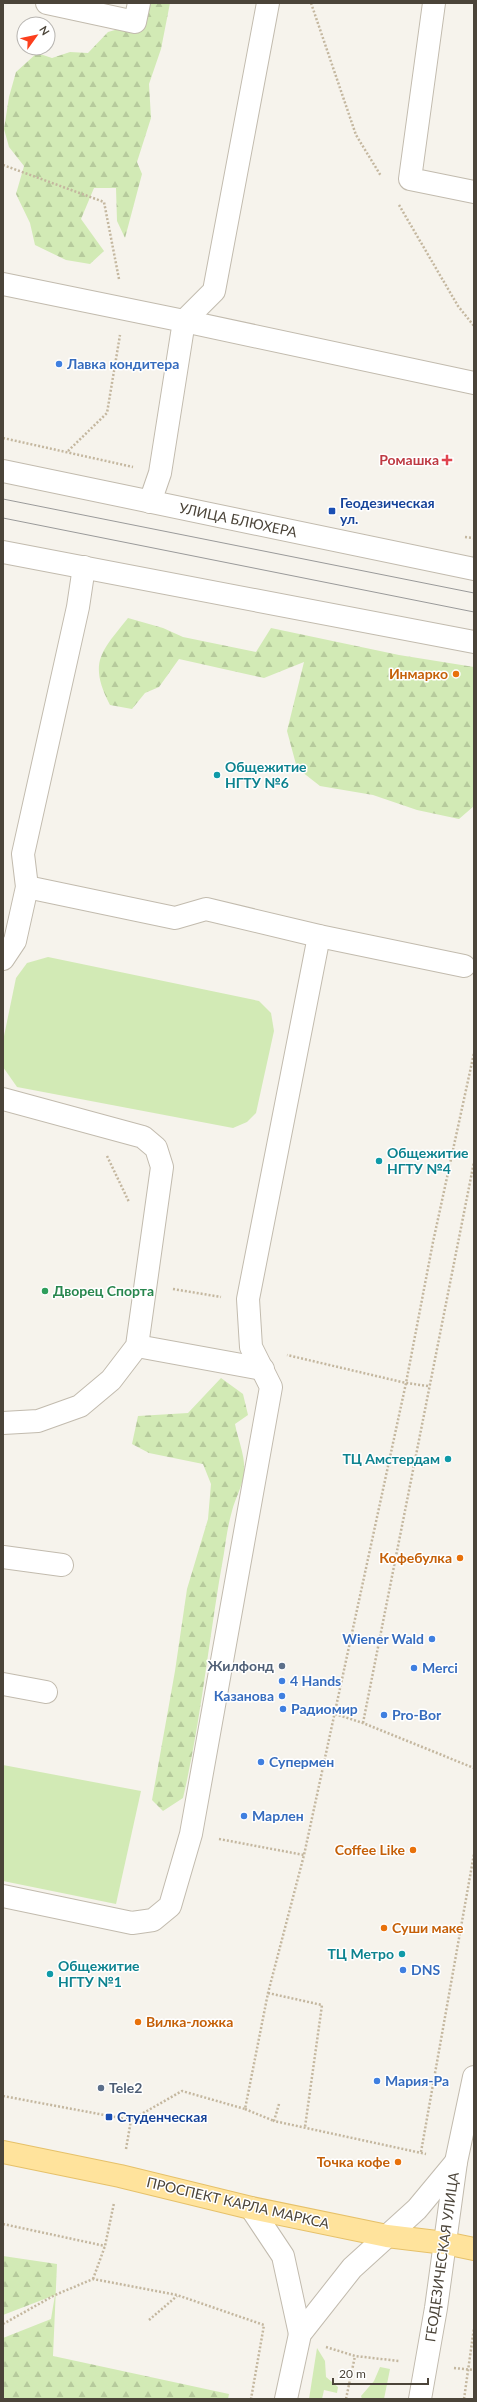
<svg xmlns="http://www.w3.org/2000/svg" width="477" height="2402" viewBox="0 0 477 2402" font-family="Lato,sans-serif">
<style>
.grass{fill:#d2eab5}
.forest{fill:url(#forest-firs)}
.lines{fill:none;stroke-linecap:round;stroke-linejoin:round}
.minor-casing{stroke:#c2bbae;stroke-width:24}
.major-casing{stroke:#e6c16a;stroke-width:24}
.path{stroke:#c4b79f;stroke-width:2.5;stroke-dasharray:2 2;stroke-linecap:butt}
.minor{stroke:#fff;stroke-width:22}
.major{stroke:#ffe39c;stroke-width:22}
.tram{stroke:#9a9a9a;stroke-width:1}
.shop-dot{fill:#3f7fe0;stroke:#fff;stroke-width:1.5}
.health-dot{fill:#e0444e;stroke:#fff;stroke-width:1.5}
.transit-dot{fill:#1a4fb4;stroke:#fff;stroke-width:1.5}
.food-dot{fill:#e8710a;stroke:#fff;stroke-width:1.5}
.culture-dot{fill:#0f9aa8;stroke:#fff;stroke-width:1.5}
.leisure-dot{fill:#2e9e5b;stroke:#fff;stroke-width:1.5}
.service-dot{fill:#5c6f8a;stroke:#fff;stroke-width:1.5}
.labels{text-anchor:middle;stroke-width:3;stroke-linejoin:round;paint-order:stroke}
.shop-label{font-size:14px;font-weight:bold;fill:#366cbe;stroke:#fff;text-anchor:start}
.health-label{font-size:14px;font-weight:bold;fill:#be3a42;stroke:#fff;text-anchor:end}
.transit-label{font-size:14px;font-weight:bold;fill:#164399;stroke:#fff;text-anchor:start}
.street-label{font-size:14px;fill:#4b4439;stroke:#fff}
.food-label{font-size:14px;font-weight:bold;fill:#c56008;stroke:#fff;text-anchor:end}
.culture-label{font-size:14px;font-weight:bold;fill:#0d838f;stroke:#fff;text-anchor:start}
.leisure-label{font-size:14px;font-weight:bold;fill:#27864d;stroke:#fff;text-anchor:start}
.service-label{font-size:14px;font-weight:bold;fill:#4e5e75;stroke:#fff;text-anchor:end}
</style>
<defs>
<pattern id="forest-firs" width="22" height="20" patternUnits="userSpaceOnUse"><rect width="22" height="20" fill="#d2eab5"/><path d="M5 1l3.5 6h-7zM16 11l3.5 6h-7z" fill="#b6ca9c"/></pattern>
</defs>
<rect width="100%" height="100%" fill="#f6f3ec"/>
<g class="grass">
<path d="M48 957 259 1001 271 1013 274 1031 256 1113 247 1122 233 1128 17 1087 3 1067V1041L16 978 27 963Z"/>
<path d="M3 1765 141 1791 116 1904 3 1881Z"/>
<path d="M317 2348 325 2361 326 2377 338 2387 337 2393 324 2390 322 2399H309Z"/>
<path d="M380 2367 390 2369 384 2399H362L361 2396 374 2381Z"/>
</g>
<g class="forest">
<path d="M146 3H170L161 49 149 84 151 118 137 162 142 174 125 238 117 221 116 188H94L81 219 104 251 90 264 66 260 35 245 30 223 16 194 24 166 9 147 4 129 9 97 16 72 37 53 52 58 70 52 88 53 108 32 122 28Z"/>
<path d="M128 618 163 628 183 637 256 652 271 628 399 655 474 667V806L459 819 417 810 373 795 320 786 297 768 287 731 304 662 264 678 179 659 159 687 145 693 132 709 110 705C88 662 101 652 128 618Z"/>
<path d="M221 1378 243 1394 248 1415 235 1424C238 1440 246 1457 244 1474 242 1487 235 1499 232 1511 228 1525 226 1539 224 1553 209 1635 202 1717 183 1798L163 1811 152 1800 175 1671 187 1589 208 1519 211 1484 203 1464 149 1453 132 1444 138 1416 188 1413Z"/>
<path d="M3 2256 57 2264 53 2356 229 2394 228 2399H3V2338L51 2319 55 2295 3 2315Z"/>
</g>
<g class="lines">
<g class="minor-casing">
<g id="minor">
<path d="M47 3 135 22 139 3"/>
<path d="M434 3 410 179 474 192"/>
<path d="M3 284 184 321 160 473 150 502"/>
<path d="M184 321 214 291 268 3"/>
<path d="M184 321 474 383"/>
<path d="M3 471 474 569"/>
<path d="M3 552 474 642"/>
<path d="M27 887 175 918 206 909 319 936 464 966"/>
<path d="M3 959 15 941 27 887 23 854 78 607 84 567"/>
<path d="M3 1099 143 1137 156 1148 162 1167 137 1346 111 1380 80 1406 38 1421 3 1423"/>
<path d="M137 1346 263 1369"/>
<path d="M3 1557 62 1565"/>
<path d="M3 1684 46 1692"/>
<path d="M3 1896 132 1923 153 1920 170 1906 191 1834 271 1387 251 1347 248 1299 319 936"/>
<path d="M251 2208 283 2256 300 2334"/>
<path d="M286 2399 300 2334 352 2268 417 2209 456 2162"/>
<path d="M420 2399 436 2308 456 2162 474 2077"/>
</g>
</g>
<g class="major-casing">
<path id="major" d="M3 2152 120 2176 251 2208 387 2236 445 2243 474 2249"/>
</g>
<g class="path">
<path d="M311 3 356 135 381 176"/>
<path d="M3 165 104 202 119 279"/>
<path d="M399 205 458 306 474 326"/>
<path d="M3 438 133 467"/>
<path d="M68 451 107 413 120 335"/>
<path d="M465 537 474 538"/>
<path d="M107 1156 129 1202"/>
<path d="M173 1289 221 1297"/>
<path d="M428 1386 406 1383 433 1242 474 1053"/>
<path d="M335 1714 363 1723 474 1768"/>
<path d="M363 1723 474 1162"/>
<path d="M219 1839 304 1855"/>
<path d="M268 1993 322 2005 305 2127"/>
<path d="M3 2096 131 2120 182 2091 245 2109 268 1993 304 1855 406 1383 287 1355"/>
<path d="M279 2104 274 2121 426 2154"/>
<path d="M245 2109 274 2121"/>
<path d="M126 2149 131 2120"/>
<path d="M421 2152 474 1854"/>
<path d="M3 2224 105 2246"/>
<path d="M93 2279 105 2246 114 2203"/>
<path d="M149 2320 177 2296"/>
<path d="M3 2324 55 2295 93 2279 177 2295 264 2325 251 2399"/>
<path d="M326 2347 355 2356 399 2361"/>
<path d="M454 2368 474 2370"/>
<path d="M346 2399 355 2356"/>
<path d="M464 2399 474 2328"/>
</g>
<use href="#minor" class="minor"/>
<use href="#major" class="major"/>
<g class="tram">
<path d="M3 499 474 593"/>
<path d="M3 518 474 612"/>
</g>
</g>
<g class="shop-dot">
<circle cx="59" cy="364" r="4"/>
<circle cx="432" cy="1639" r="4"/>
<circle cx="414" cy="1668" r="4"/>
<circle cx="282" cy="1681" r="4"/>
<circle cx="282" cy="1696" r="4"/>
<circle cx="283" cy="1709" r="4"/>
<circle cx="384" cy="1715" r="4"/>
<circle cx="261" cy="1762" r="4"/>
<circle cx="244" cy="1816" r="4"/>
<circle cx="403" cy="1970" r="4"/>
<circle cx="377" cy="2081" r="4"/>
</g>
<path class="health-dot" d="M445 454h4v4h4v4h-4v4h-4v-4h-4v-4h4z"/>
<g class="transit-dot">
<rect x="328" y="507" width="8" height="8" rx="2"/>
<rect x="105" y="2113" width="8" height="8" rx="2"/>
</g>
<g class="food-dot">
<circle cx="456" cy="674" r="4"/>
<circle cx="460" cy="1558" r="4"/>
<circle cx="413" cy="1850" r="4"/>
<circle cx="384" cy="1928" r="4"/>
<circle cx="138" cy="2022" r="4"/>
<circle cx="398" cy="2162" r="4"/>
</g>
<g class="culture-dot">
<circle cx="217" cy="775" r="4"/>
<circle cx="379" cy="1161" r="4"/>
<circle cx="448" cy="1459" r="4"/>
<circle cx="402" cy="1954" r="4"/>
<circle cx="50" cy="1974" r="4"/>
</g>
<circle class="leisure-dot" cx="45" cy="1291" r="4"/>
<g class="service-dot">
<circle cx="282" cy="1666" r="4"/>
<circle cx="101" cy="2088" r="4"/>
</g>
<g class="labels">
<g class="shop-label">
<text x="67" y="369">Лавка кондитера</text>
<text x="424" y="1644" text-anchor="end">Wiener Wald</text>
<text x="422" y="1673">Merci</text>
<text x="290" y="1686">4 Hands</text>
<text x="274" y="1701" text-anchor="end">Казанова</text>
<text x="291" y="1714">Радиомир</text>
<text x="392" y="1720">Pro-Bor</text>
<text x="269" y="1767">Супермен</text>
<text x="252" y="1821">Марлен</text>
<text x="411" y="1975">DNS</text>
<text x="385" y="2086">Мария-Ра</text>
</g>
<g class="health-label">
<text x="439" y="465">Ромашка</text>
</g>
<g class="transit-label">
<text x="340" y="508">Геодезическая<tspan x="340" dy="16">ул.</tspan></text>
<text x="117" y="2122">Студенческая</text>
</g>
<g class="street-label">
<text transform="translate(238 520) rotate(12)" y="5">УЛИЦА БЛЮХЕРА</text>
<text transform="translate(238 2203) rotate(13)" y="5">ПРОСПЕКТ КАРЛА МАРКСА</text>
<text transform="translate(442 2257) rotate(-82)" y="5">ГЕОДЕЗИЧЕСКАЯ УЛИЦА</text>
</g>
<g class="food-label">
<text x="448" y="679">Инмарко</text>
<text x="452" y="1563">Кофебулка</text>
<text x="405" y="1855">Coffee Like</text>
<text x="392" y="1933" text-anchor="start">Суши маке</text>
<text x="146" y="2027" text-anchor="start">Вилка-ложка</text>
<text x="390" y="2167">Точка кофе</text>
</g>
<g class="culture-label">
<text x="225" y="772">Общежитие<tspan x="225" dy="16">НГТУ №6</tspan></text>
<text x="387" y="1158">Общежитие<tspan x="387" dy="16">НГТУ №4</tspan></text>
<text x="440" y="1464" text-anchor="end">ТЦ Амстердам</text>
<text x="394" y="1959" text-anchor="end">ТЦ Метро</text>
<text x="58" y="1971">Общежитие<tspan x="58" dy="16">НГТУ №1</tspan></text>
</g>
<g class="leisure-label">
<text x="53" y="1296">Дворец Спорта</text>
</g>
<g class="service-label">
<text x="274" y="1671">Жилфонд</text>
<text x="109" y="2093" text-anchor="start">Tele2</text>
</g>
</g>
<rect width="477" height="2402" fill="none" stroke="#4b4439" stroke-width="8"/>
<g transform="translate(36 36) rotate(57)"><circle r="19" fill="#ffffff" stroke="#b7b4b0"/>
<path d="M0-3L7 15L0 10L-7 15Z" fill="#fc3f1d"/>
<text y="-6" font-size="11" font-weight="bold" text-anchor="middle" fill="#4b4439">N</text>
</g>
<path d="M333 2378v6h95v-6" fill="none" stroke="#4b4439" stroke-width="2"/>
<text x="339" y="2378" font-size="12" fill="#4b4439" stroke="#ffffff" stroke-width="3" paint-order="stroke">20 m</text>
</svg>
